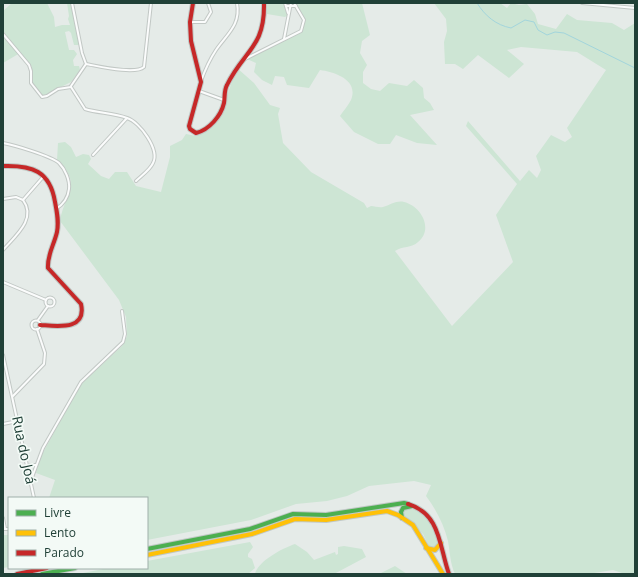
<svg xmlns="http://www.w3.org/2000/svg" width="638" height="577" viewBox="0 0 638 577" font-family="'Open Sans',sans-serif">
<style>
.green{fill:#cde5d4}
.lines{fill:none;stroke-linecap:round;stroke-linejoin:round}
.stream{stroke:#a2d5dc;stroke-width:1}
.street-casing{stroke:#c2c8c5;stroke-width:4}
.fast-casing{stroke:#c0c8c5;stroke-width:6}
.slow-casing{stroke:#c0c8c5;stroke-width:6}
.jam-casing{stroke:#c0c8c5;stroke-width:6}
.street{stroke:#fbfcfc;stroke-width:2}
.fast{stroke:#4caf50;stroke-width:4}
.slow{stroke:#ffc107;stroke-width:4}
.jam{stroke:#c62828;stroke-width:4}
.labels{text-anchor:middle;stroke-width:3.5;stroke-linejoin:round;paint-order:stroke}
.street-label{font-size:14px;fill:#204037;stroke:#f3faf6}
</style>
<rect width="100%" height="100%" fill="#e5ebe8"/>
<g class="green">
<path d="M12 3H47L54 17 55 27 62 25H70L68 19 69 16 67 3H72L79 45H74L71 33 69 31 65 32 69 50H74L77 54 73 60 74 66H79L80 70 71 82 43 96 32 84V67L20 53 3 63V37L5 39 7 36 3 31V11Z"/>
<path d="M265 3H285L288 15 285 17 267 14Z"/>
<path d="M294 3H362L370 35 362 41 360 53 367 65 363 72V83L371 89 380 91 389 83 407 86 414 80 423 88 424 98 430 103 434 110 410 115 437 145 417 143 396 135 390 144H378L354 132 340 116C343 111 348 106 351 100 359 80 335 72 320 70L309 88 287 85 284 77 275 76 272 85 262 80 254 72 256 63 247 59 301 31C306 20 301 13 294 3Z"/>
<path d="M434 3H500L507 8 511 3 519 5 527 4 535 14 538 24 556 29 567 14 577 20 612 23 624 30 635 23V574H625L613 570 588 574H455C450 563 450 552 448 541 444 525 436 509 426 496L431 485 414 481 369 486 347 496 327 501 296 504 251 520 147 540V498H49L55 480 36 473 40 458 80 385 122 346 127 336 126 317 119 300 60 221C64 194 84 185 57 160L58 143 65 142 71 147 76 157 83 154 89 155 91 159 88 164 101 176 109 179 115 172H127L136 186 161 192 170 157V146L182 140 186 134 196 136 197 134 205 132 218 120 237 68 254 83 270 105 280 108 278 114 283 143 311 172 364 203 367 208 371 206C375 206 379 208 383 207 390 205 397 200 404 202 421 206 434 229 418 242 412 248 402 246 395 251L452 326 513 262 496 215 517 184 466 126 468 121 520 181 529 170 537 178 541 170 536 156 551 135 565 142 572 137 567 128 606 70 577 52 521 47 507 50 524 64 509 78 478 55 463 69 455 64H445L444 42 447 31 446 19Z"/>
<path d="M409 507C425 512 433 527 440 541L436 549 430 548 423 534 403 515V510Z"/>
<path d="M3 535H9V567L3 568Z"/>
<path d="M250 542 253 547 248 554V557L252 559 255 568 248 574H78L108 568H147V561Z"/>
<path d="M295 544 307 552 314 560 335 552 336 555 338 554V547L344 546 362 549 366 557 334 574H255C258 561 283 548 295 544Z"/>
<path d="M395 566 407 574H379Z"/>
</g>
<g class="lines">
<path class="stream" d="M477 3C485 16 496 25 511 28L525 20 534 22 538 30 547 35 555 32 564 33 635 68"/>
<g class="street-casing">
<g id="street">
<path d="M72 3 82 53 86 64"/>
<path d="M285 3 288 13"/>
<path d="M582 3 635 8"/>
<path d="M286 6H296"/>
<path d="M190 22H205L211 12 208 3"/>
<path d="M3 34 29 65 31 71V83L42 97 47 96 58 89 71 87"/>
<path d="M284 39 291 3"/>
<path d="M245 59 301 31 304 20 294 3"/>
<path d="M86 64C98 66 135 75 144 67L151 3"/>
<path d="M201 81C205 70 210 59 216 50 227 34 241 25 237 3"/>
<path d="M71 86 86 64"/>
<path d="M71 87 85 109C98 113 113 113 127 118 140 122 160 150 153 163 150 170 141 176 136 181"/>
<path d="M199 91 224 100"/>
<path d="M3 143C14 145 51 156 59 163 65 169 70 180 69 189 68 198 64 204 56 209"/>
<path d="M93 155 127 118"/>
<path d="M3 199 16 197 23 200"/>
<path d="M23 200 43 177"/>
<path d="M3 250C15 236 37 219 23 200"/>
<path d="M3 282 46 300"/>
<circle cx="50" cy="302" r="4.5"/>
<path d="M38 320 48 306"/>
<circle cx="36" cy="325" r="4.5"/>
<path d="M3 355 34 498"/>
<path d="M13 396 44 364 45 353 37 329"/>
<path d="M3 424 18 421"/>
<path d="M28 465H36"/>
<path d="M31 480 43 448 81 382 123 342 125 334 122 311"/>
<path d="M3 518 5 529"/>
<path d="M3 529H9"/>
</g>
</g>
<g class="fast-casing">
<g id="fast">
<path d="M402 518 401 512 403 508 412 506"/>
<path d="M147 549 250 529 293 514 326 515 404 503 408 504"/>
<path d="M42 574 75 568"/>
</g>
</g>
<g class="slow-casing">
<g id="slow">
<path d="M426 548 435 550 441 543"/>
<path d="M147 555 252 534 295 519 326 520 387 511 398 515 413 525 443 574"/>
</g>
</g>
<g class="jam-casing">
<g id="jam">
<path d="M193 3 190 22 191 41 201 82 189 126 190 129 196 133C209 130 221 116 224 103 225 97 224 90 227 85 244 50 265 48 264 3"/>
<path d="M3 166C32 165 50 171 55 202 57 212 59 221 57 232 54 245 47 255 48 268L81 304C87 331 57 326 40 325"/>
<path d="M408 504C441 514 439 546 449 574"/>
<path d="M17 574 47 568"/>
</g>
</g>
<use href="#street" class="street"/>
<use href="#fast" class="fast"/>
<use href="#slow" class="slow"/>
<use href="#jam" class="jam"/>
</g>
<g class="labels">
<g class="street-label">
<text transform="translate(24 450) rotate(78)" y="5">Rua do Joá</text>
</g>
</g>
<rect width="638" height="577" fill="none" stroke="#204037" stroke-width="8"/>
<rect x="8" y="497" width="140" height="72" fill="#f3faf6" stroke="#9fb0aa"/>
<rect x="16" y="510" width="20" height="6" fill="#4caf50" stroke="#9fb0aa"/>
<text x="44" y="517" font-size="12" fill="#204037">Livre</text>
<rect x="16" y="530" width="20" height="6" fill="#ffc107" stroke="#9fb0aa"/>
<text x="44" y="537" font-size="12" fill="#204037">Lento</text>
<rect x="16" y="550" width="20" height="6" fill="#c62828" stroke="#9fb0aa"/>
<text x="44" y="557" font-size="12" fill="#204037">Parado</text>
</svg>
